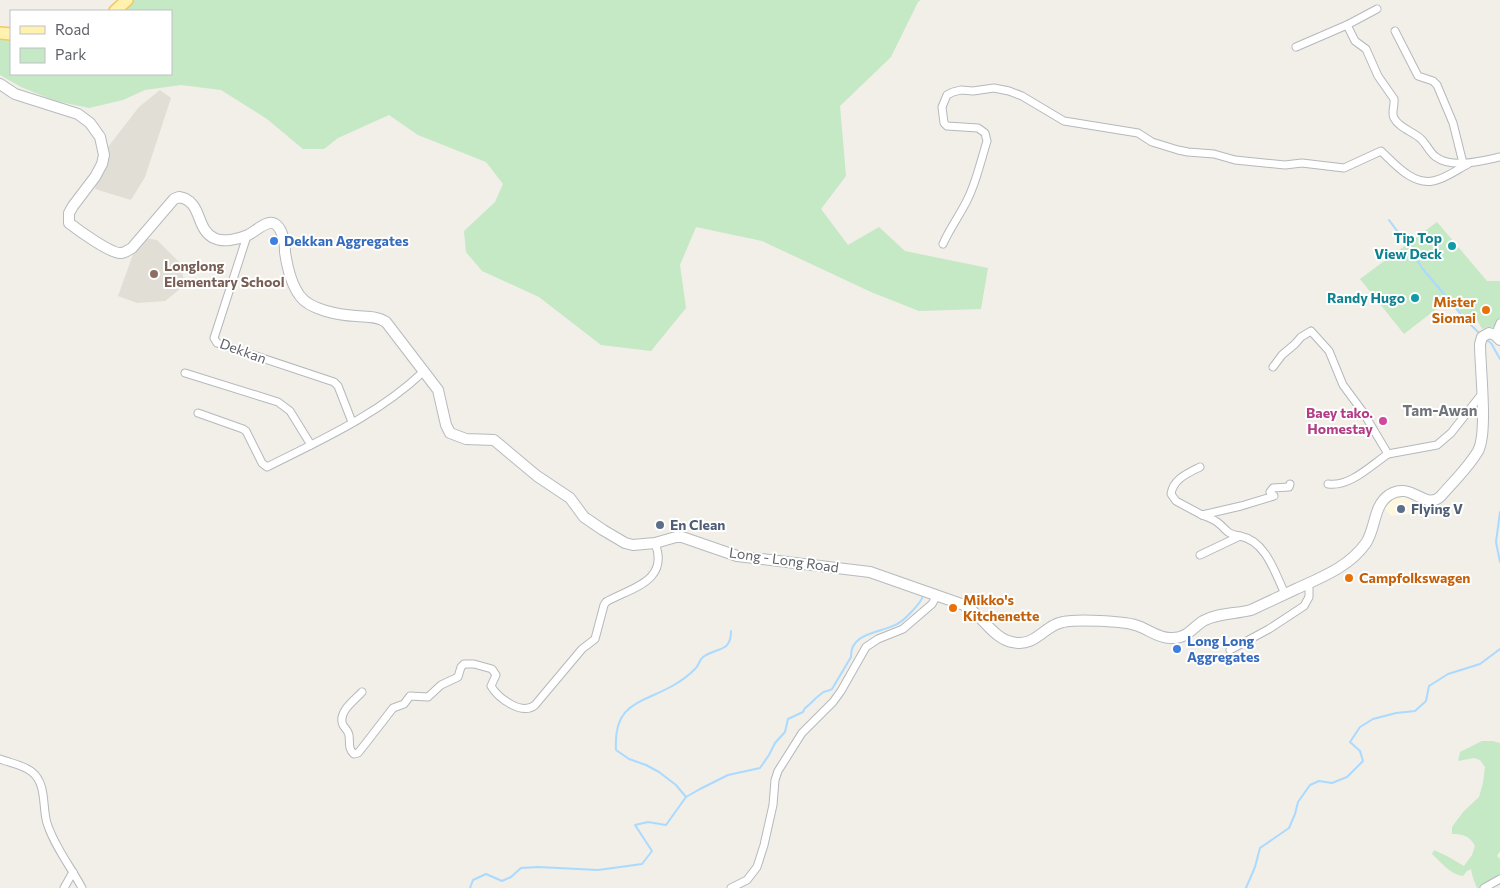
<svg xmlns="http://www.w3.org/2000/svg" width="1500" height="888" viewBox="0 0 1500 888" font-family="Commissioner,sans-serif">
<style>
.commercial{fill:#fef7e0}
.education{fill:#e1ded6}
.green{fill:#c5e8c5}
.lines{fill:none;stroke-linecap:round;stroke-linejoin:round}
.stream{stroke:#aadaff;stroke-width:2}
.street-casing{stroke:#b5b8bc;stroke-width:9}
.secondary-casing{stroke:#b6babf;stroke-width:12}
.primary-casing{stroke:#f2c960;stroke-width:14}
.street{stroke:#fff;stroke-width:7}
.secondary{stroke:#fff;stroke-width:10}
.primary{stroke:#fff2af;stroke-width:11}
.shop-dot{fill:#3f7fe0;stroke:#fff;stroke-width:2}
.culture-dot{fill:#0f9aa8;stroke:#fff;stroke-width:2}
.education-dot{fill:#8d6e63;stroke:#fff;stroke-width:2}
.food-dot{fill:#e8710a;stroke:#fff;stroke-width:2}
.hotel-dot{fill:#d1479c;stroke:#fff;stroke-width:2}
.service-dot{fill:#5c6f8a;stroke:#fff;stroke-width:2}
.labels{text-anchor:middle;stroke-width:4;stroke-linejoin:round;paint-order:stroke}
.culture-label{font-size:14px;font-weight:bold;fill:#0d838f;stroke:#fff;text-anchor:end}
.shop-label{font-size:14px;font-weight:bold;fill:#366cbe;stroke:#fff;text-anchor:start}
.education-label{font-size:14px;font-weight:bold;fill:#785e54;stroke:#fff;text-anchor:start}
.food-label{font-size:14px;font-weight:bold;fill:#c56008;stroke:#fff;text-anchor:start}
.street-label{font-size:14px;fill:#5f6368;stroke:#fff}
.hotel-label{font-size:14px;font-weight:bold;fill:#b23c85;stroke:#fff;text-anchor:end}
.service-label{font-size:14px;font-weight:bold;fill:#4e5e75;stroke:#fff;text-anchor:start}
.neighbourhood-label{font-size:15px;font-weight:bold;fill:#70757a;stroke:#fff}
</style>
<rect width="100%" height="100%" fill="#f1efe8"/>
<path class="commercial" d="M1404 497 1411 500 1412 514 1391 516 1384 508 1385 505 1393 498Z"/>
<g class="education">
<path d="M160 90 171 98 145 177 131 200 95 189 108 147 139 107Z"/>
<path d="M145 238 157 240 180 263 185 285 165 301 137 303 118 296 135 249Z"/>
</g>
<g class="green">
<path d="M131 0H921L918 2 891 57 840 106 846 176 821 209 848 245 879 227 905 251 988 268 981 309 919 311 871 292 762 241 696 227 680 265 686 308 651 351 601 345 539 297 482 271 466 252 464 231 495 202 503 184 486 162 418 135 389 115 338 138 324 149H303L267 119 221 90 181 85 145 90 123 100 89 108 56 101 43 96 21 87 0 75V39H11V74H171V11H121Z"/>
<path d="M1437 222 1487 281H1500V318L1495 327H1487L1482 329 1474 314 1466 318 1449 299 1404 334 1360 279Z"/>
<path d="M1482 741H1493L1500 743V851L1497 856 1500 859V876L1482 888H1477L1473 878 1471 869 1467 871 1463 876C1451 875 1441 862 1432 854L1434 850 1447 856 1464 866 1472 855 1475 846C1470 836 1463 834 1452 834V827L1463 812 1479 797 1483 783 1485 767 1480 760 1474 758 1458 761 1460 752Z"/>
</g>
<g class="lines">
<g class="stream">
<path d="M1389 220 1409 247 1422 268 1464 318 1478 332"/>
<path d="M1488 341 1491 343 1500 359"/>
<path d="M1500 512 1496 542 1500 562"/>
<path d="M686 797 676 785 659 772 646 765 629 759 616 750C613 702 641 704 674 685 681 681 689 675 695 669 699 666 699 660 703 657 717 647 731 653 731 631"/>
<path d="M470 888 473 880 486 874 502 881 511 877 521 868 538 867 598 870 642 864 652 851 635 825 648 822 666 825 686 797 700 789 728 775 760 768 769 755 775 743 785 732 788 719 803 712 805 708C811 704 815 698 821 694 824 690 828 692 832 689L851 657C850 632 881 633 897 624 904 621 921 603 923 596"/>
<path d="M1246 888 1255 867 1260 848 1289 828 1295 814 1298 802 1310 785 1319 781 1332 783 1347 777 1363 761 1360 751 1350 742 1360 727 1373 719 1396 713 1415 711 1426 701 1429 686 1448 674 1480 664 1500 649"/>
</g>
<g class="street-casing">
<g id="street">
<path d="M1347 25 1355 41 1366 49 1378 76 1394 99C1395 105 1391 113 1394 118 1399 128 1414 132 1421 139 1427 145 1430 153 1436 157 1452 169 1482 161 1500 157"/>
<path d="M1395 31 1418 76 1433 81 1437 85 1453 123 1463 163"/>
<path d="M1296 47 1347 25 1377 9"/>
<path d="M247 236 214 338 217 343 334 382 338 386 352 422"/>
<path d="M943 244C951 225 965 209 972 189 978 174 982 157 987 141L985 133 978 128 947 126 944 123 942 107 947 95 953 92 961 90 973 91 994 88 1009 91 1022 96 1064 121 1138 133 1152 142 1178 150 1188 152 1214 154 1235 160 1285 165 1302 163 1344 168 1381 151C1395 164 1412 185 1433 181 1445 179 1458 169 1468 164"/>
<path d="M1495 335 1500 323"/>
<path d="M1273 367 1282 355 1295 344 1301 337 1311 331 1329 351 1343 385 1363 412 1388 454 1437 445 1451 433 1481 395"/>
<path d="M185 373 278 402 290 411 311 445"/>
<path d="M198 413 243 429 246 431 262 463 267 467C321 440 379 414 423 372"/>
<path d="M1200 467C1188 473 1173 479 1171 494L1176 501 1202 515"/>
<path d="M1328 484C1350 487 1370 466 1388 454"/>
<path d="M1240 536C1224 533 1228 530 1217 522 1213 519 1207 517 1202 515L1241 506 1274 496 1270 492 1273 488 1289 487 1290 484"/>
<path d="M1200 555 1240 536C1266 541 1275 573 1285 594"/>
<path d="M1230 650 1269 629 1304 606 1309 597V583"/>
<path d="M362 692C355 700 337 712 343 725 345 729 348 730 349 735 350 743 348 749 354 754L358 753 366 743 393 708 404 704 410 696 428 697 441 685 458 677 461 667 464 664H474L492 669 496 675 491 686C498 698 522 716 535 705L582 649 595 639 604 605 606 602C630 588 670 582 655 543"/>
<path d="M0 759C10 763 24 765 32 772 47 784 42 807 47 823 54 846 71 867 82 888"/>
<path d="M64 888 73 872"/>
<path d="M731 888 747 880 757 867 764 845 773 805 775 780 778 771 802 733 833 702 841 691 866 647 878 639 903 629 932 604 937 595"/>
<path d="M1484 888 1500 879"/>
</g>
</g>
<g class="secondary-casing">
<path id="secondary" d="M0 84 15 94 78 114 90 123 100 137 104 155 102 164 95 177 73 206 69 213V223C78 230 111 254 121 253 125 253 128 250 132 248L174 199 179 197C203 201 195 229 214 238 223 243 239 239 248 235 255 232 267 219 275 224 279 226 282 233 283 237 285 242 285 247 285 252 287 266 291 284 300 296 310 310 339 315 356 316 367 317 377 316 386 322L438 390 446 425 450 433 466 439 494 440 537 476 570 498 584 517 603 530 625 543 633 545 655 543 676 537H682L737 556 870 572 964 605C982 614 992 638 1012 642 1036 648 1044 625 1063 622 1077 619 1122 621 1135 625 1147 628 1157 638 1170 638 1187 639 1191 629 1203 621 1217 613 1236 614 1251 610 1266 603 1281 596 1296 589 1322 577 1349 567 1366 543 1376 528 1373 506 1389 495 1412 480 1425 512 1441 496 1453 482 1468 468 1478 451 1488 433 1480 368 1480 344L1482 337 1489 333 1495 335 1500 340"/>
</g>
<g class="primary-casing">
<g id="primary">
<path d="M115 11 127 0"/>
<path d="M0 33 11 34"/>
</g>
</g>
<use href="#street" class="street"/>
<use href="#secondary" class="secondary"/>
<use href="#primary" class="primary"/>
</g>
<g class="shop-dot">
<circle cx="274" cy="241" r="5"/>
<circle cx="1177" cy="649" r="5"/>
</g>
<g class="culture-dot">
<circle cx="1452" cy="246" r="5"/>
<circle cx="1415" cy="298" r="5"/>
</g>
<circle class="education-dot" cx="154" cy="274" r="5"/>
<g class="food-dot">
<circle cx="1486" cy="310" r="5"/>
<circle cx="1349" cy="578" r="5"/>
<circle cx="953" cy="608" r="5"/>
</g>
<circle class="hotel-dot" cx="1383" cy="421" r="5"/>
<g class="service-dot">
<circle cx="1401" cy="509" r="5"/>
<circle cx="660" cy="525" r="5"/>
</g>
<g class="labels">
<g class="culture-label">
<text x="1442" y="243">Tip Top<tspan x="1442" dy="16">View Deck</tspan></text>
<text x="1405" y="303">Randy Hugo</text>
</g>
<g class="shop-label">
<text x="284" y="246">Dekkan Aggregates</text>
<text x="1187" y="646">Long Long<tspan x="1187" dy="16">Aggregates</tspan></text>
</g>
<g class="education-label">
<text x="164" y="271">Longlong<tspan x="164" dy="16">Elementary School</tspan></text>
</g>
<g class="food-label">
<text x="1476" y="307" text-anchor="end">Mister<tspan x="1476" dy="16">Siomai</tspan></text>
<text x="1359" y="583">Campfolkswagen</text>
<text x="963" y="605">Mikko's<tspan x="963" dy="16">Kitchenette</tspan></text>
</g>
<g class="street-label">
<text transform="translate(243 351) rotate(20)" y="5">Dekkan</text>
<text transform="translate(784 560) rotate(8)" y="5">Long - Long Road</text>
</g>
<g class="hotel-label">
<text x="1373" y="418">Baey tako.<tspan x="1373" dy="16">Homestay</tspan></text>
</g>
<g class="service-label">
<text x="1411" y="514">Flying V</text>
<text x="670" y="530">En Clean</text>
</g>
<g class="neighbourhood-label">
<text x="1440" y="416">Tam-Awan</text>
</g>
</g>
<rect x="10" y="10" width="162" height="65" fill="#ffffff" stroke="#bfc1c3"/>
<rect x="20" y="26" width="25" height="8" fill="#fff2af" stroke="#bfc1c3"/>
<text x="55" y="35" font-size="15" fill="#5f6368">Road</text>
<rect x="20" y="48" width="25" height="15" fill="#c5e8c5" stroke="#bfc1c3"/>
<text x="55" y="60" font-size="15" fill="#5f6368">Park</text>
</svg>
